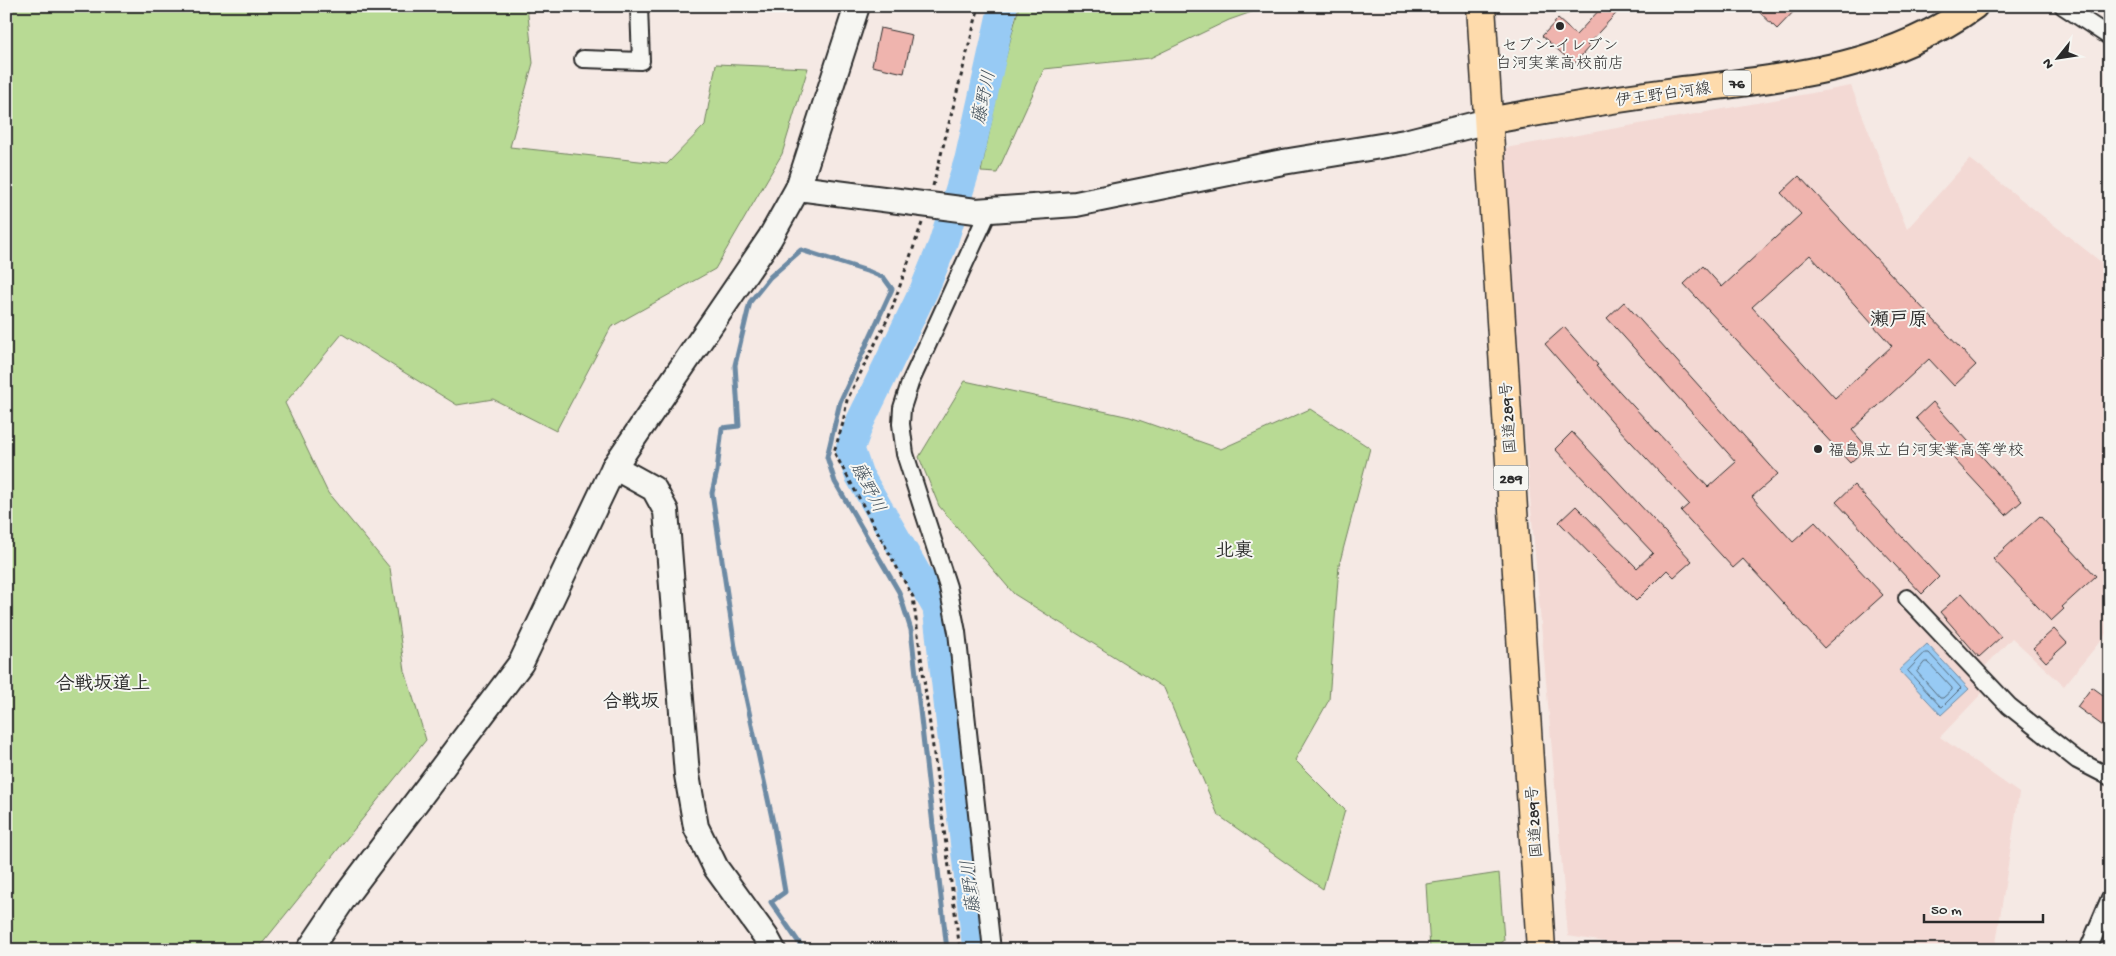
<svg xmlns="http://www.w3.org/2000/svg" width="2116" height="956" viewBox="0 0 2116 956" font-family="'Gochi Hand','Klee One',sans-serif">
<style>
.built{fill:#f3d9d4}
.green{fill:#b8da94;stroke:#728260}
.water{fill:#97caf4;stroke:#6c8aa4}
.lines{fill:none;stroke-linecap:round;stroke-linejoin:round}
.shore{stroke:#566b7b;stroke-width:1}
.stream{stroke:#6c8aa4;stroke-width:5}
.river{stroke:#97caf4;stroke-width:29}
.building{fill:#efb4ae;stroke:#2b2b2b;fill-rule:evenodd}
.street-casing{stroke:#2b2b2b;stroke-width:20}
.secondary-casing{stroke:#2b2b2b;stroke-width:28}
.primary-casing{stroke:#2b2b2b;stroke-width:30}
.highway-casing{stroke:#2b2b2b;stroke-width:31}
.path{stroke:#2b2b2b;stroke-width:3;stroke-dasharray:4 4;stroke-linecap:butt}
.street{stroke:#f6f6f2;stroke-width:16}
.secondary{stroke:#f6f6f2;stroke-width:24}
.primary{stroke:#fedbac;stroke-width:26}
.highway{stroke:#fedbac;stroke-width:28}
.poi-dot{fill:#2b2b2b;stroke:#f6f6f2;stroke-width:2}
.labels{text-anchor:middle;stroke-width:4;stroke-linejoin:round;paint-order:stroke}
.shield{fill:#f6f6f2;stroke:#686867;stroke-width:1}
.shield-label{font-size:15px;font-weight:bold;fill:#2b2b2b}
.poi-label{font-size:16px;fill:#2b2b2b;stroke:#f6f6f2}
.street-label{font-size:16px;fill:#2b2b2b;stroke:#f6f6f2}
.water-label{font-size:18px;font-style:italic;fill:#46535d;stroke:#f6f6f2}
.quarter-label{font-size:19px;font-weight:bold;fill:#2b2b2b;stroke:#f6f6f2}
</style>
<rect width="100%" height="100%" fill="#f5e9e4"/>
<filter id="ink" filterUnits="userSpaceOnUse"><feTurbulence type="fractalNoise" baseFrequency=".02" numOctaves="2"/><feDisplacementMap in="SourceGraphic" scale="10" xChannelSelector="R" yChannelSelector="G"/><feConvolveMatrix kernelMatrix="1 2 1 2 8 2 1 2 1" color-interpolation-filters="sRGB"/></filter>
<g filter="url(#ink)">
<path class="built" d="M1851 86 1907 229 1970 159 2110 269V629L2064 686 2012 638 1972 680 1984 691 1940 737 2019 793 1995 950H1657L1568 936 1500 149Z"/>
<g class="green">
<path d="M6 6H527L533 63 510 147 667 164 705 125 716 64 808 68 782 154 715 269 611 327 556 431 493 399 457 405 342 334 285 403 328 493 390 568 405 671 426 740 257 950H6Z"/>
<path d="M1019 6H1269L1229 20 1150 58 1044 69 997 173 981 172 1001 76Z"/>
<path d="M965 381 1130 417 1221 449 1310 409 1370 448 1339 565 1329 700 1295 760 1345 810 1323 889 1218 815 1164 688 1014 594 939 506 919 457Z"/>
<path d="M1499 873 1504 940 1490 950H1430L1426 884Z"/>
</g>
<path class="water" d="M1927 644 1969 689 1941 715 1899 670Z"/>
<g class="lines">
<g class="shore">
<path d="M1925 653H1929L1961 688 1942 707 1940 706 1908 671Z"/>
<path d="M1925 662H1928L1952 688V690L1943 698H1940L1917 672Z"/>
</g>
<path class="stream" d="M804 950 771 902 785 892 774 827 735 647 712 493 717 471 722 428 739 426 735 365 750 302 770 277 801 250 870 272 884 278 892 289 840 402 827 457 835 482 899 592 911 630 947 950"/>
<path class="river" d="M977 950 937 608 859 475 850 449 860 422 924 290 942 246 969 159 1003 6"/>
</g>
<g class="building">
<path d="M1603 6H1623L1587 45 1589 47 1574 64 1542 36 1558 19 1576 35Z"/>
<path d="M1753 6H1799L1777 29Z"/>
<path d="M880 28 912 35 904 73 872 66Z"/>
<path d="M1799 176 1976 365 1954 386 1929 359 1852 430 1867 447 1850 463 1684 284 1703 266 1722 287 1801 214 1781 193ZM1810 255 1892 346 1835 398 1752 307Z"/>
<path d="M1624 302 1778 474 1752 497 1793 542 1815 522 1883 595 1824 648 1743 559 1733 568 1681 511 1689 504 1617 427 1545 344 1564 327 1598 365 1596 366 1708 487 1736 462 1607 318Z"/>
<path d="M1933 402 2022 501 2006 515 1916 418Z"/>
<path d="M1572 432 1692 561 1674 577 1667 570 1636 601 1559 522 1576 506 1637 568 1653 553 1555 449Z"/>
<path d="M1854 485 1939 577 1922 594 1836 502Z"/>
<path d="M2040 516 2096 576 2062 607 2064 609 2051 621 1993 559Z"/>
<path d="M1962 593 2001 637 1979 657 1940 612Z"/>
<path d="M2054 629 2067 643 2046 662 2033 648Z"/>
<path d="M2092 687 2110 700V731L2077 707Z"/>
</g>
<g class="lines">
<g class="street-casing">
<g id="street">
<path d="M2063 6 2110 37"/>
<path d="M583 59 641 61 639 6"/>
<path d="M989 210 910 383 902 408 901 424 905 454 948 587 957 632 992 950"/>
<path d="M1907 598 2009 706 2077 760 2110 777"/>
<path d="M2088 950 2110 898"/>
</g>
</g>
<g class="secondary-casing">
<g id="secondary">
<path d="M798 188 976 211 1076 204 1283 162 1405 142 1488 121"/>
<path d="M614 467 654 489 666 511 687 775 696 827 716 868 766 937 773 950"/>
<path d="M309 950 344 898 521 663 614 467 770 238 798 188 857 6"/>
</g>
</g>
<g class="primary-casing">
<path id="primary" d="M1488 121C1548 110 1607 100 1668 92 1776 78 1882 72 1974 6"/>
</g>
<g class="highway-casing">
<path id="highway" d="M1481 6 1541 950"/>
</g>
<g class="path">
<path d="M933 186 979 6"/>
<path d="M922 223 890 314 847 400 843 423 834 452 913 597 960 950"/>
</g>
<use href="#street" class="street"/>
<use href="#secondary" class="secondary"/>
<use href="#primary" class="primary"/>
<use href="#highway" class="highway"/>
</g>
</g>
<g class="poi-dot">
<circle cx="1560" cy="26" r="5"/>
<circle cx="1818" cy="449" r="5"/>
</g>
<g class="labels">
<g class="shield">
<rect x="1723" y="70.5" width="28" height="25" rx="4"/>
<rect x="1493.5" y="465.5" width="35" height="25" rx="4"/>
</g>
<g class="shield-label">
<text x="1737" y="88">76</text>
<text x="1511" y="483">289</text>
</g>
<g class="poi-label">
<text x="1560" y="50">セブン-イレブン<tspan x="1560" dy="18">白河実業高校前店</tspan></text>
<text x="1828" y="455" text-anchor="start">福島県立 白河実業高等学校</text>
</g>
<g class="street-label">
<text transform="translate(1663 93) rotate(-8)" y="6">伊王野白河線</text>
<text transform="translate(1507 418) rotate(-94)" y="6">国道289号</text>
<text transform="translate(1533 822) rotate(-94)" y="6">国道289号</text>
</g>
<g class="water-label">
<text transform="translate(983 97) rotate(-78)" y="6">藤野川</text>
<text transform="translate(869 487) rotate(63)" y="6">藤野川</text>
<text transform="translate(970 887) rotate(-97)" y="6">藤野川</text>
</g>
<g class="quarter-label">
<text x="1899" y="325">瀬戸原</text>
<text x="1234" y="556">北裏</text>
<text x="103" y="689">合戦坂道上</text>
<text x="631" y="707">合戦坂</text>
</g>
</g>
<rect width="2116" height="956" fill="none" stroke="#f6f6f2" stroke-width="25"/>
<rect x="12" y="12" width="2091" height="931" fill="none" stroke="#2b2b2b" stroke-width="2" filter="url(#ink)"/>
<g transform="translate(2058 58) rotate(240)" stroke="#f6f6f2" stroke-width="4" paint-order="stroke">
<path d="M0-4L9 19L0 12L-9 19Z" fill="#2b2b2b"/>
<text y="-8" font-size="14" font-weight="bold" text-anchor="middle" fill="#2b2b2b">N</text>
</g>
<path d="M1924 914v8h119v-8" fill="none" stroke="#2b2b2b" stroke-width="2.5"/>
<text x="1931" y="914" font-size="15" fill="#2b2b2b" stroke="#f6f6f2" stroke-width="4" paint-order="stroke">50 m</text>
</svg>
